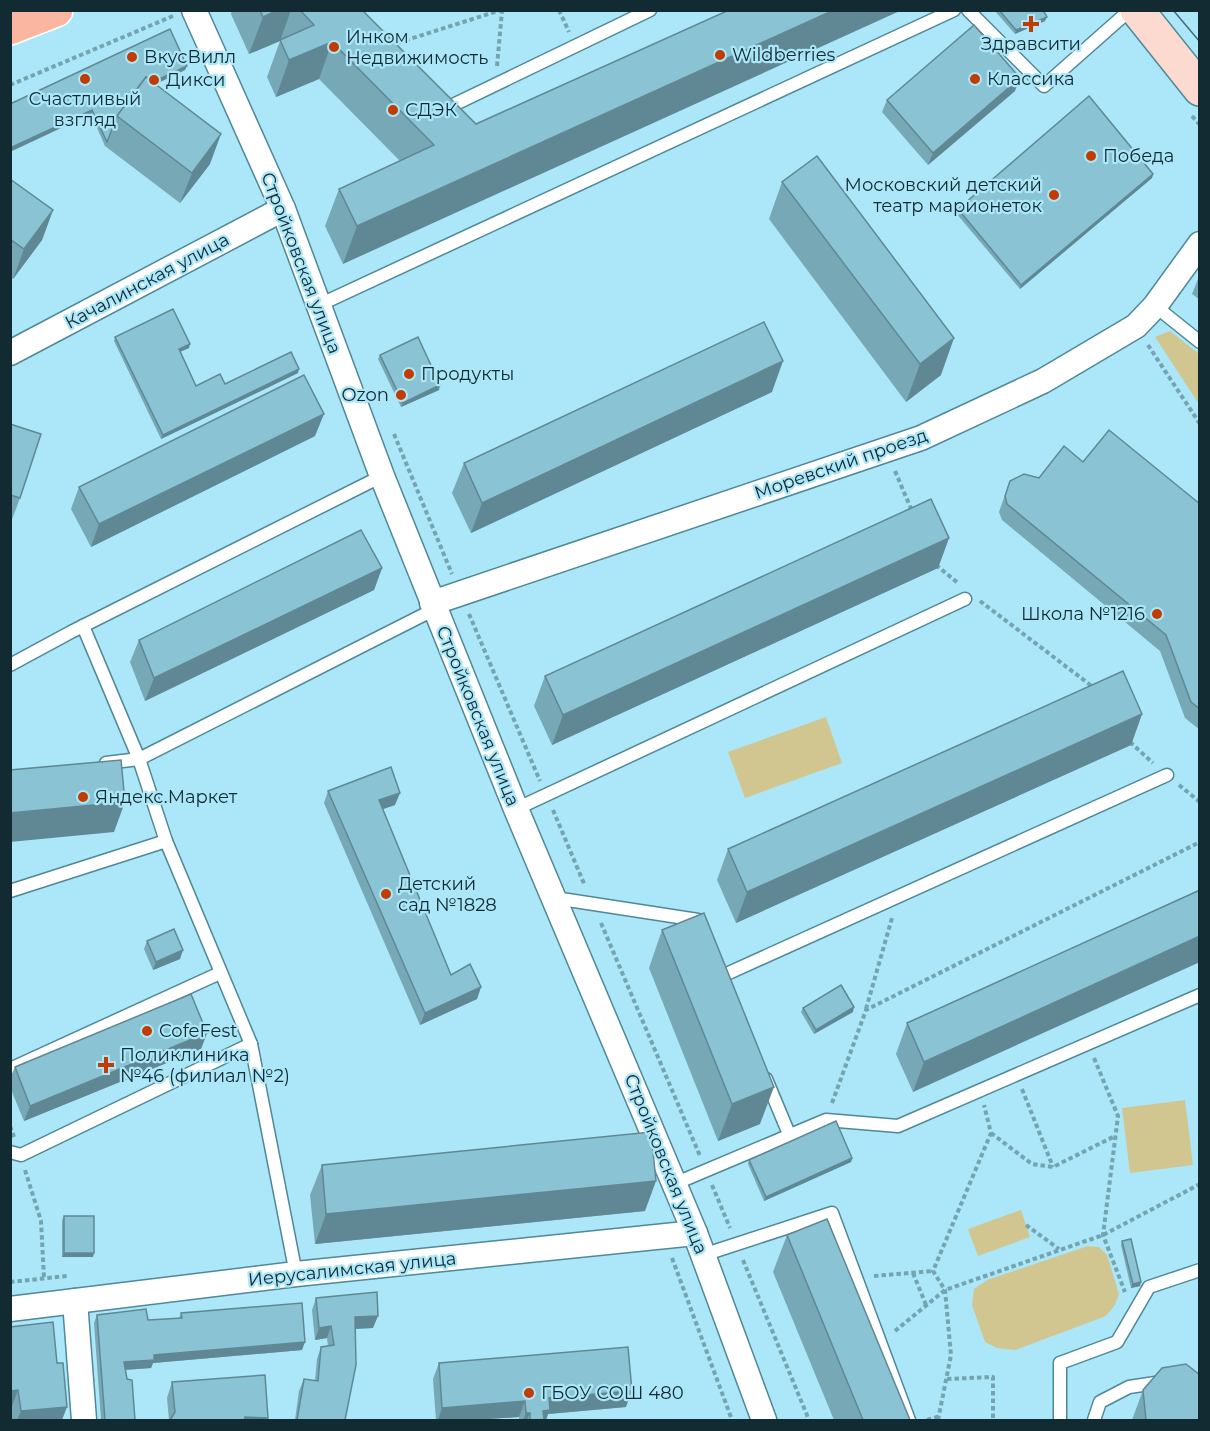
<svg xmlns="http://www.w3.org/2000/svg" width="1210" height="1431" viewBox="0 0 1210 1431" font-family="Montserrat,sans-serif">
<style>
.green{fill:#d1c690}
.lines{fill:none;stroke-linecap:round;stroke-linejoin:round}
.lane-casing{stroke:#4f8898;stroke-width:15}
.street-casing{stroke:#4f8898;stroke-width:27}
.secondary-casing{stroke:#4f8898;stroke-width:36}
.primary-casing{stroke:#fff;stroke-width:36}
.path{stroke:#74a4b1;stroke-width:4;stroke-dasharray:4.5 3;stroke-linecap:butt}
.lane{stroke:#fff;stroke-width:12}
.street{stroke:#fff;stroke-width:24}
.secondary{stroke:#fcdad0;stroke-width:33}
.primary{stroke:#fab6a1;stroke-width:33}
.tram{stroke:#466a75;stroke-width:1.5}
.wall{fill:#76a8b6}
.shaded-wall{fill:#608894}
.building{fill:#89c3d4;stroke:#608894;stroke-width:1.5}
.poi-dot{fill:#c23b00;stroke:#abe7f8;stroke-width:2}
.labels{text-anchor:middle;stroke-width:4.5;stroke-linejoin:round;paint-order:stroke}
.poi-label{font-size:18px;fill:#122a31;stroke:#abe7f8;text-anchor:start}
.street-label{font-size:18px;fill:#122a31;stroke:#abe7f8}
</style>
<rect width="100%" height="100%" fill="#abe7f8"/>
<g class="green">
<path d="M1170 331 1199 354V404L1155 337Z"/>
<path d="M826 717 842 763 745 798 728 752Z"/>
<path d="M1185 1100 1193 1165 1130 1173 1122 1108Z"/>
<path d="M1021 1210 1030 1237 978 1256 968 1229Z"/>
<path d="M1088 1246 1099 1247 1107 1255 1119 1294 1115 1305 1106 1316 1015 1350 997 1348 985 1342 972 1305 974 1289 987 1280Z"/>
</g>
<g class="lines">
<g class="lane-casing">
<g id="lane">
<path d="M968 10 1044 86 1130 10"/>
<path d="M439 106 449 107 650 10"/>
<path d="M319 305 954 10"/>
<path d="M1155 306 1200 342"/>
<path d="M83 626 139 759 166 841 251 1044 296 1274"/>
<path d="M10 665 71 632 382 476"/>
<path d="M106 763 139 759 435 609"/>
<path d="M516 809 965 599"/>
<path d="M10 891 166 841"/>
<path d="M555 898 698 920 702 928"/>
<path d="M722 976 1167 775"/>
<path d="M10 1069 220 973"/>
<path d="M766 1079 789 1134"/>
<path d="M10 1152 21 1155 251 1044"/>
<path d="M674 1184 826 1120 898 1126 1200 995"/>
<path d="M703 1255 832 1213 909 1420"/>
<path d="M1060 1420V1363L1117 1342 1149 1287 1200 1270"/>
<path d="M1094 1420 1100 1402 1129 1387 1162 1382"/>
</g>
</g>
<g class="street-casing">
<g id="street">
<path d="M194 10 283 209 382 476 516 809 695 1233 764 1420"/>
<path d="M10 353 283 209"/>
<path d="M432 603 921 438 1043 381 1136 326 1155 306 1200 244"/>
<path d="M75 1301 84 1420"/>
<path d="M10 1309 296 1274 695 1233"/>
</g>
</g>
<g class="secondary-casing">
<path id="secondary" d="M1137 10 1200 89"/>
</g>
<g class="primary-casing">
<path id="primary" d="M10 28 56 10"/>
</g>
<g class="path">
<path d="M559 10 569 32"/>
<path d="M391 45 501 10"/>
<path d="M497 66 502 11"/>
<path d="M10 85 173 16"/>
<path d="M1192 116 1200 125"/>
<path d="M1148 345 1200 424"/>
<path d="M394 434 452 574"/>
<path d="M895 471 912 511"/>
<path d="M936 565 958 583"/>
<path d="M980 601 1093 687"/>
<path d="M469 614 540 781"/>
<path d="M1130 742 1153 763"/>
<path d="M1179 785 1200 802"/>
<path d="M553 810 585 886"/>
<path d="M601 923 700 1156"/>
<path d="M866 1009 892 918"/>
<path d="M1094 1058 1118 1116 1103 1235 1125 1292"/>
<path d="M1022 1089 1053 1167"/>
<path d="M832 1103 866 1010 1200 842"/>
<path d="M10 1126 14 1137"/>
<path d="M991 1133 1032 1164 1053 1167 1115 1136"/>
<path d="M25 1170 41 1221 44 1278"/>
<path d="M712 1185 730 1228"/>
<path d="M1026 1225 1059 1249"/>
<path d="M672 1258 732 1420"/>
<path d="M743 1260 809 1420"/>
<path d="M913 1273 926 1305"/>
<path d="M874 1276 933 1271"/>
<path d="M10 1282 67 1276"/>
<path d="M895 1331 945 1290 1103 1235 1200 1184"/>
<path d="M947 1379 993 1377V1420"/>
<path d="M927 1420 940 1416"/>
<path d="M938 1420 951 1355 945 1290 933 1271 991 1133 984 1105"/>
</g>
<use href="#lane" class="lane"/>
<use href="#street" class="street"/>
<use href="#secondary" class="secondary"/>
<use href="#primary" class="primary"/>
<path class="tram" d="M1173 10 1200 42"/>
</g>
<g class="wall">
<path d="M232 10H362L476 124 343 264 325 226 339 189 400 161 319 79 276 97 267 77 280 41 249 54 231 14Z"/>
<path d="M994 10H1043L1045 21 1015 34Z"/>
<path d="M185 70 156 84 210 164 180 203 105 146 91 114 10 104Z"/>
<path d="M1015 91 928 165 882 112 887 100Z"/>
<path d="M1153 174 1152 178 1020 289 956 213 958 209Z"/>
<path d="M10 179 53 210 42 240 13 279 10 277Z"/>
<path d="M782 182 941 375 906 402 769 219Z"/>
<path d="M1200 274V300L1192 294Z"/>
<path d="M115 337 189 348 180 352 196 386 225 384 298 373 161 439 114 341Z"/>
<path d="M380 355 439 390 401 407 378 359Z"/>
<path d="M772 392 471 533 452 493 464 463Z"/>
<path d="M10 424 20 498 10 525Z"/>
<path d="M315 436 91 547 71 509 79 487Z"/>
<path d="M1083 462 1200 504V730L1185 718 1160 651 1002 520 999 512 1010 481 1039 478Z"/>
<path d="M949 538 938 568 552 745 534 706 545 676Z"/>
<path d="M382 568 374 590 145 701 130 662 139 640Z"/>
<path d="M1142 714 1131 745 736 923 717 880 728 849Z"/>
<path d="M328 791 395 805 383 809 451 975 481 987 477 999 420 1025 324 803Z"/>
<path d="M1200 890 913 1092 896 1054 907 1023Z"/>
<path d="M662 930 760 1124 718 1141 649 968Z"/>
<path d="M147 941 180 959 153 970 144 949Z"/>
<path d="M803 1008 853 1012 814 1034 801 1012Z"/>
<path d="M207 1033 201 1049 24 1121 10 1087V1078L15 1067Z"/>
<path d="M852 1158 851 1162 764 1201 748 1164 749 1160Z"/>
<path d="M322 1165 645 1211 315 1244 310 1195Z"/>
<path d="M64 1216 93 1257H62V1220Z"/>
<path d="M787 1235 910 1420H834L773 1272Z"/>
<path d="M1122 1241 1140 1286 1131 1288 1121 1245Z"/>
<path d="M316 1298 373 1328 355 1329 345 1420H295L299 1391 304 1379 315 1381 317 1359 321 1347 328 1346 327 1338 315 1340 312 1310Z"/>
<path d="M181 1313 302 1350 153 1363 151 1368 125 1370 135 1420H101L94 1323 97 1315 148 1320 179 1318Z"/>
<path d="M10 1327 62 1420H11Z"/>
<path d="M439 1363 626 1407 548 1414 546 1420H519V1417L473 1420H436L433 1379Z"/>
<path d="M172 1382 268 1418 267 1420H169L167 1398Z"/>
<path d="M1143 1390 1200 1420H1132Z"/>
</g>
<g class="shaded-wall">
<path d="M278 10H291L280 41 249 54 263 17Z"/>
<path d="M834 10H902L343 264 357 226Z"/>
<path d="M1047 17 1045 21 1015 34 1016 30Z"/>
<path d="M332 42 319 79 276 97 289 60Z"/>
<path d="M187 66 185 70 130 96 131 92Z"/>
<path d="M1020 78 1015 91 928 165 933 153Z"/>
<path d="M92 110 91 114 10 152V148Z"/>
<path d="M221 134 210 164 180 203 192 173Z"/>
<path d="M1153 174 1152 178 1020 289 1021 285Z"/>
<path d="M53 210 42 240 13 279 24 249Z"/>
<path d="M954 338 941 375 906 402 920 364Z"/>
<path d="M190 344 189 348 177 353 179 349Z"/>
<path d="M783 361 772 392 471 533 482 503Z"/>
<path d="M299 369 298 373 161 439 163 435Z"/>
<path d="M440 385 439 390 401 407 403 403Z"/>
<path d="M324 414 315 436 91 547 99 524Z"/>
<path d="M949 538 938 568 552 745 563 715Z"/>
<path d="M382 568 374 590 145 701 154 678Z"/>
<path d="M1142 714 1131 745 736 923 747 892Z"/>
<path d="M400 793 395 805 374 812 379 800Z"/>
<path d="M125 802 114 832 10 842V813Z"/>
<path d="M1200 936V962L913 1092 924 1062Z"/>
<path d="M183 950 180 959 153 970 156 962Z"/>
<path d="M481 987 477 999 420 1025 425 1013Z"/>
<path d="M854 1007 853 1012 814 1034 816 1030Z"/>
<path d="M207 1033 201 1049 24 1121 30 1106Z"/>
<path d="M774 1087 760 1124 718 1141 732 1104Z"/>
<path d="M852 1158 851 1162 764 1201 766 1197Z"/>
<path d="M656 1181 645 1211 315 1244 326 1214Z"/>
<path d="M64 1253H94L93 1257H62Z"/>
<path d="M1141 1282 1140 1286 1131 1288 1133 1284Z"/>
<path d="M378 1316 373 1328 351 1329 355 1317Z"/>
<path d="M331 1326 327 1338 315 1340 319 1328Z"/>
<path d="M305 1342 302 1350 153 1363 151 1368 121 1370 124 1362 154 1355Z"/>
<path d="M18 1390 10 1412V1391Z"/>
<path d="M632 1391 626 1407 548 1414 546 1420H539L549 1398Z"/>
<path d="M525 1401 519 1417 473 1420H438L442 1408Z"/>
<path d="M67 1407 62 1420H17L21 1411Z"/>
<path d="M526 1413H530L527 1420H523Z"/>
<path d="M245 1417 268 1418 267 1420H243Z"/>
</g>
<g class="building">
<path d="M260 10H278L263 17Z"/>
<path d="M300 10H362L476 124 729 10H834L357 226 339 189 434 145 332 42 289 60 280 40 314 25Z"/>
<path d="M999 10H1043L1047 17 1016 30Z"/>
<path d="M974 25 1020 78 933 153 887 100Z"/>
<path d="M170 29 187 66 153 82 146 77 136 90 131 92 133 95 117 116 107 142 92 110 10 148V104Z"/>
<path d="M146 77 221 134 192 173 117 116Z"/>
<path d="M1089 96 1153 174 1021 285 958 209Z"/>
<path d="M817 156 954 338 920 364 782 182Z"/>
<path d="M10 179 53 210 24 249 10 239Z"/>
<path d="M173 309 190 344 179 349 196 386 220 374 225 384 291 352 299 369 163 435 115 337Z"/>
<path d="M764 322 783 361 482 503 464 463Z"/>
<path d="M418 337 440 385 403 403 380 355Z"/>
<path d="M304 375 324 414 99 524 79 487Z"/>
<path d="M10 424 41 434 20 498 10 495Z"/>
<path d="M1109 430 1200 504V709L1191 702 1166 635 1007 504 1005 496 1010 481 1024 474 1039 478 1064 446 1083 462Z"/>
<path d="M931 499 949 538 563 715 545 676Z"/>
<path d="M361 530 382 568 154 678 139 640Z"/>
<path d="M1123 671 1142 714 747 892 728 849Z"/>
<path d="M121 760 125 802 10 813V770Z"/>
<path d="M391 767 400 793 379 800 451 975 470 964 481 987 425 1013 328 791Z"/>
<path d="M1200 890V936L924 1062 907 1023Z"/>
<path d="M704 913 774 1087 732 1104 662 930Z"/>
<path d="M174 929 183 950 156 962 147 941Z"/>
<path d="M841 985 854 1007 816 1030 803 1008Z"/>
<path d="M191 994 207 1033 30 1106 15 1067Z"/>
<path d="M836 1121 852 1158 766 1197 749 1160Z"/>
<path d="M651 1132 656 1181 326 1214 322 1165Z"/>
<rect x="64" y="1216" width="30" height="37"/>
<path d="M827 1219 910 1420H863L787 1235Z"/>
<path d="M1131 1239 1141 1282 1133 1284 1122 1241Z"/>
<path d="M377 1292 378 1316 355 1317 356 1365 345 1420H297L304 1379 318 1381 321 1347 334 1345 331 1326 319 1328 316 1298Z"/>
<path d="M302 1303 305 1342 154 1355V1360L124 1362 127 1379 132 1380 135 1420H105L97 1315 146 1309 148 1320 182 1318 181 1313Z"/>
<path d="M53 1322 57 1363H63L67 1407 21 1411 18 1390 10 1391V1327Z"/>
<path d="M628 1347 632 1391 549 1398 550 1410 543 1411 544 1420H530V1413H526L525 1401 442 1408 439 1363Z"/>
<path d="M1186 1364 1200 1375V1420H1146L1143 1390 1162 1368Z"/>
<path d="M265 1375 268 1418 245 1417 244 1420H170L175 1412 172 1382Z"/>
</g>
<g class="poi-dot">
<path d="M1028 15h6v6h6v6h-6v6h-6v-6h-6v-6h6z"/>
<circle cx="334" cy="47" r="6"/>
<circle cx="720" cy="55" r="6"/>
<circle cx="132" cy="57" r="6"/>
<circle cx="85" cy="79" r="6"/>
<circle cx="975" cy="79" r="6"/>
<circle cx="154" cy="80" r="6"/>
<circle cx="393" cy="110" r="6"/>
<circle cx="1091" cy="156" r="6"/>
<circle cx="1054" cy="195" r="6"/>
<circle cx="409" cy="374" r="6"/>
<circle cx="401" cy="395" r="6"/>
<circle cx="1157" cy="614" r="6"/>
<circle cx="83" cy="797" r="6"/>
<circle cx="386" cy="894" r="6"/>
<circle cx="147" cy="1031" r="6"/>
<path d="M103 1056h6v6h6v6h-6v6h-6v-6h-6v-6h6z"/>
<circle cx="529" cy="1393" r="6"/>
</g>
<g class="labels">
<g class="poi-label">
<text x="346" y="43">Инком<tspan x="346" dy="21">Недвижимость</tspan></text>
<text x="1031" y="50" text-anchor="middle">Здравсити</text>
<text x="732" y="61">Wildberries</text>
<text x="144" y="63">ВкусВилл</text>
<text x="987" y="85">Классика</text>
<text x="166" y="86">Дикси</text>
<text x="85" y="105" text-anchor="middle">Счастливый<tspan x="85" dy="21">взгляд</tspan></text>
<text x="405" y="116">СДЭК</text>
<text x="1103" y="162">Победа</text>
<text x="1042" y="191" text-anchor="end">Московский детский<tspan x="1042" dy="21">театр марионеток</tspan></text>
<text x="421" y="380">Продукты</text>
<text x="389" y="401" text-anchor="end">Ozon</text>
<text x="1145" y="620" text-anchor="end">Школа №1216</text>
<text x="95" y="803">Яндекс.Маркет</text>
<text x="398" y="890">Детский<tspan x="398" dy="21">сад №1828</tspan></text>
<text x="159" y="1037">CofeFest</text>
<text x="120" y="1061">Поликлиника<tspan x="120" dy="21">№46 (филиал №2)</tspan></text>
<text x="541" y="1399">ГБОУ СОШ 480</text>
</g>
<g class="street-label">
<text transform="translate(301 263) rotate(69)" y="6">Стройковская улица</text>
<text transform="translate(147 281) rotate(-28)" y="6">Качалинская улица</text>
<text transform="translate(841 464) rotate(-19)" y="6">Моревский проезд</text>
<text transform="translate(478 716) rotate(68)" y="6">Стройковская улица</text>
<text transform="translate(666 1164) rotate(68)" y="6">Стройковская улица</text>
<text transform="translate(352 1269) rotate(-6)" y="6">Иерусалимская улица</text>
</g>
</g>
<rect width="1210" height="1431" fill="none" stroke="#122a31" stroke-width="24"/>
</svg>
